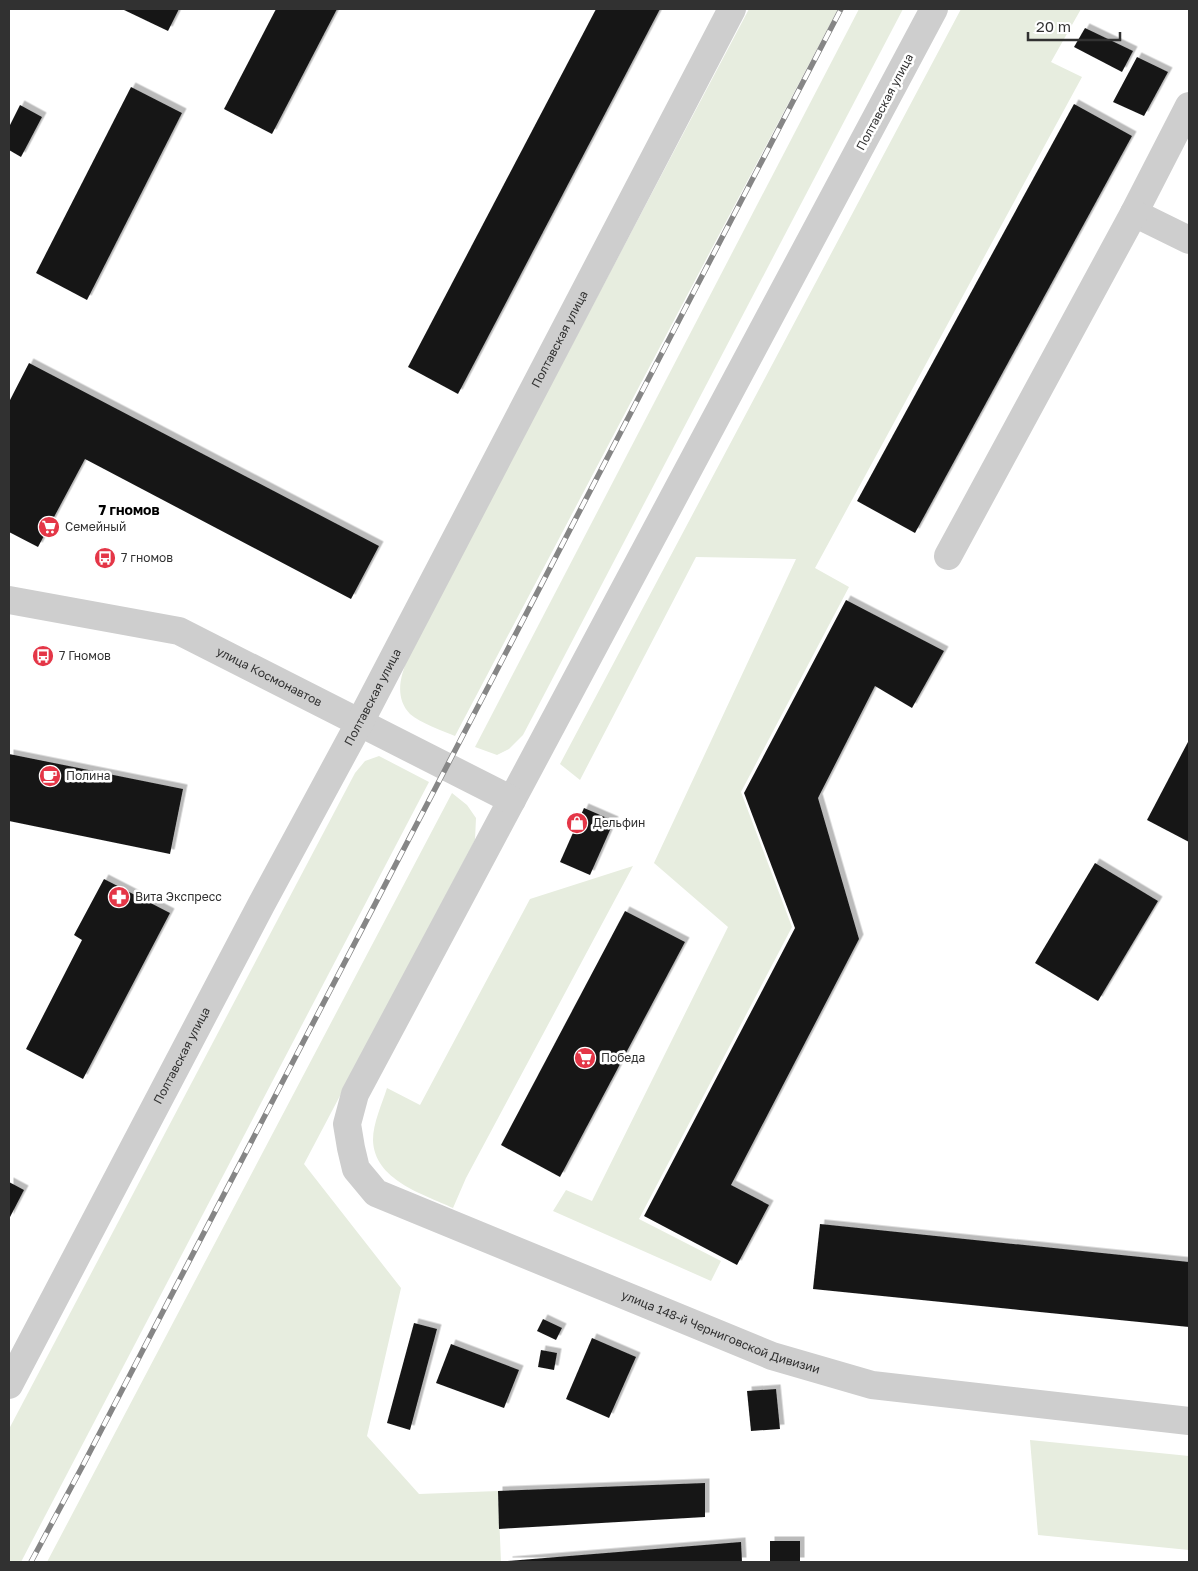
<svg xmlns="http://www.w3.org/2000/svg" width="1198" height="1571" viewBox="0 0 1198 1571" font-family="'Golos Text',sans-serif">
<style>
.green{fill:#e7eddf}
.building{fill:#181818;filter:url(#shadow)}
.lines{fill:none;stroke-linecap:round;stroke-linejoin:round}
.minor{stroke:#cecece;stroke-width:28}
.rail-casing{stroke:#868686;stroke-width:5.5}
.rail{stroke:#fff;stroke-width:4;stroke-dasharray:11;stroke-linecap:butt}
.labels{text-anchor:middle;stroke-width:5;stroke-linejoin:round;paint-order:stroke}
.street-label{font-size:12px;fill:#313131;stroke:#fff}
.poi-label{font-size:12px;fill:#313131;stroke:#fff;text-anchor:start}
.neighbourhood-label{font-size:14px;font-weight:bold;fill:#000;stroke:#fff}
</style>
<defs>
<filter id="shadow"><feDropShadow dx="4.5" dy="-4.5" stdDeviation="0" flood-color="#0004"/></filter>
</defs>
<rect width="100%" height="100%" fill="#fff"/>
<g class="green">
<path d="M749 9H838L455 736C443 731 420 723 410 714 387 690 410 655 421 631Z"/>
<path d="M859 9H903L523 735 509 749 497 755 475 747Z"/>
<path d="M961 9H1081L1051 62 1082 77 815 568 849 587 741 792 792 927 639 1219 721 1261 711 1281 553 1211 566 1190 592 1201 728 927 654 863 796 559 696 557 580 780 560 764Z"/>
<path d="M379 756 429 782 21 1562H9V1429L355 773 365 761Z"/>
<path d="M452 793 467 805 476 818 475 840 304 1164 401 1288 367 1436 419 1494 498 1491 501 1562H47Z"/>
<path d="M633 866 466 1178 453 1208C423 1194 374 1180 373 1140 373 1123 382 1104 387 1088L420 1105 530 899Z"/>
<path d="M1030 1440 1189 1456V1550L1038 1535Z"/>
</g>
<g class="building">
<path d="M122 9H179L168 31Z"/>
<path d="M276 9H337L272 134 224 109Z"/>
<path d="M596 9H660L458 394 408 367Z"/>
<path d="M1085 28 1133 51 1122 72 1074 47Z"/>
<path d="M1137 57 1168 72 1144 116 1113 102Z"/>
<path d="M131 87 182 113 87 300 36 273Z"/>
<path d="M1074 104 1132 136 915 533 857 501Z"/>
<path d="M20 105 42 117 21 157 9 150V127Z"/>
<path d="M29 363 379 546 351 599 85 459 38 547 9 532V402Z"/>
<path d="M846 600 944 651 912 708 875 686 818 798 859 939 731 1185 769 1205 737 1265 644 1216 795 928 744 793Z"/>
<path d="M1189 740V842L1147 820Z"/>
<path d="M9 754 183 789 170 854 9 821Z"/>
<path d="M584 808 614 821 590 875 560 862Z"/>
<path d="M1095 863 1158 901 1098 1001 1035 963Z"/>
<path d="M104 879 170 913 83 1079 26 1049 82 940 74 935Z"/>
<path d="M625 911 685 942 560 1177 501 1145Z"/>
<path d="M9 1182 24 1190 9 1219Z"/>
<path d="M820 1224 1189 1262V1327L813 1289Z"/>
<path d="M543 1319 562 1328 556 1340 537 1331Z"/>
<path d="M414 1323 437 1329 410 1430 387 1423Z"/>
<path d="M592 1338 636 1357 609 1418 566 1399Z"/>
<path d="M451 1344 519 1370 504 1408 436 1383Z"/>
<path d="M541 1350 557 1353 554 1370 538 1367Z"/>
<path d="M776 1389 780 1429 751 1431 747 1391Z"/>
<path d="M705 1483V1517L499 1529 498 1491Z"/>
<rect x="770" y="1541" width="30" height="21"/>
<path d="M741 1542 742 1562H508V1561Z"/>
</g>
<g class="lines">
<g class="minor">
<path id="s1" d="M934 9 355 1094 347 1124 351 1148 356 1169 376 1193 772 1356 872 1385 1189 1421"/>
<path d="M1189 106 1134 213 1189 240"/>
<path d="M948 556 1134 213"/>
<path id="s2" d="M9 600 179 631 512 800"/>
<path id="s3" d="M9 1385 261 905 360 722 732 9"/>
</g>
<g class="rail-casing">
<path id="rail" d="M31 1562 82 1467 841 9"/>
</g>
<use href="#rail" class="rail"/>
</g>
<defs>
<g id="supermarket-disc" transform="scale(1.125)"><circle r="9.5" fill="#e43647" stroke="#fff"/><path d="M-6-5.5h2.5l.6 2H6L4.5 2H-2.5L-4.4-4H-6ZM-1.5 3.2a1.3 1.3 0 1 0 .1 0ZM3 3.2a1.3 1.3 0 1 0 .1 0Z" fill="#fff"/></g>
<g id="bus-disc" transform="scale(1.125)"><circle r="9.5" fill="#e43647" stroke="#fff"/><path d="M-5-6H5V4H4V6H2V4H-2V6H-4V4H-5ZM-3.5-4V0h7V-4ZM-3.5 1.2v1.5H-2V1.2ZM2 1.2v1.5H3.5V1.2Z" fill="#fff"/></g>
<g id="cafe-disc" transform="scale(1.125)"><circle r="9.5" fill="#e43647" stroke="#fff"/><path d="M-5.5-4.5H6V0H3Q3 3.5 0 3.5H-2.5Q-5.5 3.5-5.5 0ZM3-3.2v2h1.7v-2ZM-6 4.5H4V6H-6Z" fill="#fff"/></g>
<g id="shop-disc" transform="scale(1.125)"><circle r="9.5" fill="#e43647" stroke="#fff"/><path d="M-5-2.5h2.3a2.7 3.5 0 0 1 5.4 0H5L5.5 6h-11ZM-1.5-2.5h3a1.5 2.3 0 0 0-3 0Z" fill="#fff"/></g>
<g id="pharmacy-disc" transform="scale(1.125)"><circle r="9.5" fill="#e43647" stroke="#fff"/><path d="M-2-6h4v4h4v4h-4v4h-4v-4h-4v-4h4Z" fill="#fff"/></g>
</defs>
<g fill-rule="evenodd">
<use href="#supermarket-disc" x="49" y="527"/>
<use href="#bus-disc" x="105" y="558"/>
<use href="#bus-disc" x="43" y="656"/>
<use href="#cafe-disc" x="50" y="776"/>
<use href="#shop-disc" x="577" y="823"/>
<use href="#pharmacy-disc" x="119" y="897"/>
<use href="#supermarket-disc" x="585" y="1058"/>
</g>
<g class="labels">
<g class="street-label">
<text transform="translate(885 102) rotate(-62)" y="4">Полтавская улица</text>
<text dy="4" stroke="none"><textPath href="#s3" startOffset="1182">Полтавская улица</textPath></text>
<text dy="4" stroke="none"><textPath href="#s2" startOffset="274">улица Космонавтов</textPath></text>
<text dy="4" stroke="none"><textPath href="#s3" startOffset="778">Полтавская улица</textPath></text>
<text dy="4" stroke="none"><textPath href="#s3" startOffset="372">Полтавская улица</textPath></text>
<text dy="4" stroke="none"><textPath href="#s1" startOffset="1710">улица 148-й Черниговской Дивизии</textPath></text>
</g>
<g class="poi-label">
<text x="65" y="531">Семейный</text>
<text x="121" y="562">7 гномов</text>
<text x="59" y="660">7 Гномов</text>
<text x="66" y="780">Полина</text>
<text x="593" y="827">Дельфин</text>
<text x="135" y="901">Вита Экспресс</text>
<text x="601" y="1062">Победа</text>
</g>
<g class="neighbourhood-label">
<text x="129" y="515">7 гномов</text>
</g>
</g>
<rect width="1198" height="1571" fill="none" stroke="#313131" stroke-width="20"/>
<path d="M1028 32v8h92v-8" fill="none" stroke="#313131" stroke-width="2.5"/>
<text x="1036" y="32" font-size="15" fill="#313131" stroke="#ffffff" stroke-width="4" paint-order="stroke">20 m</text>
</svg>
